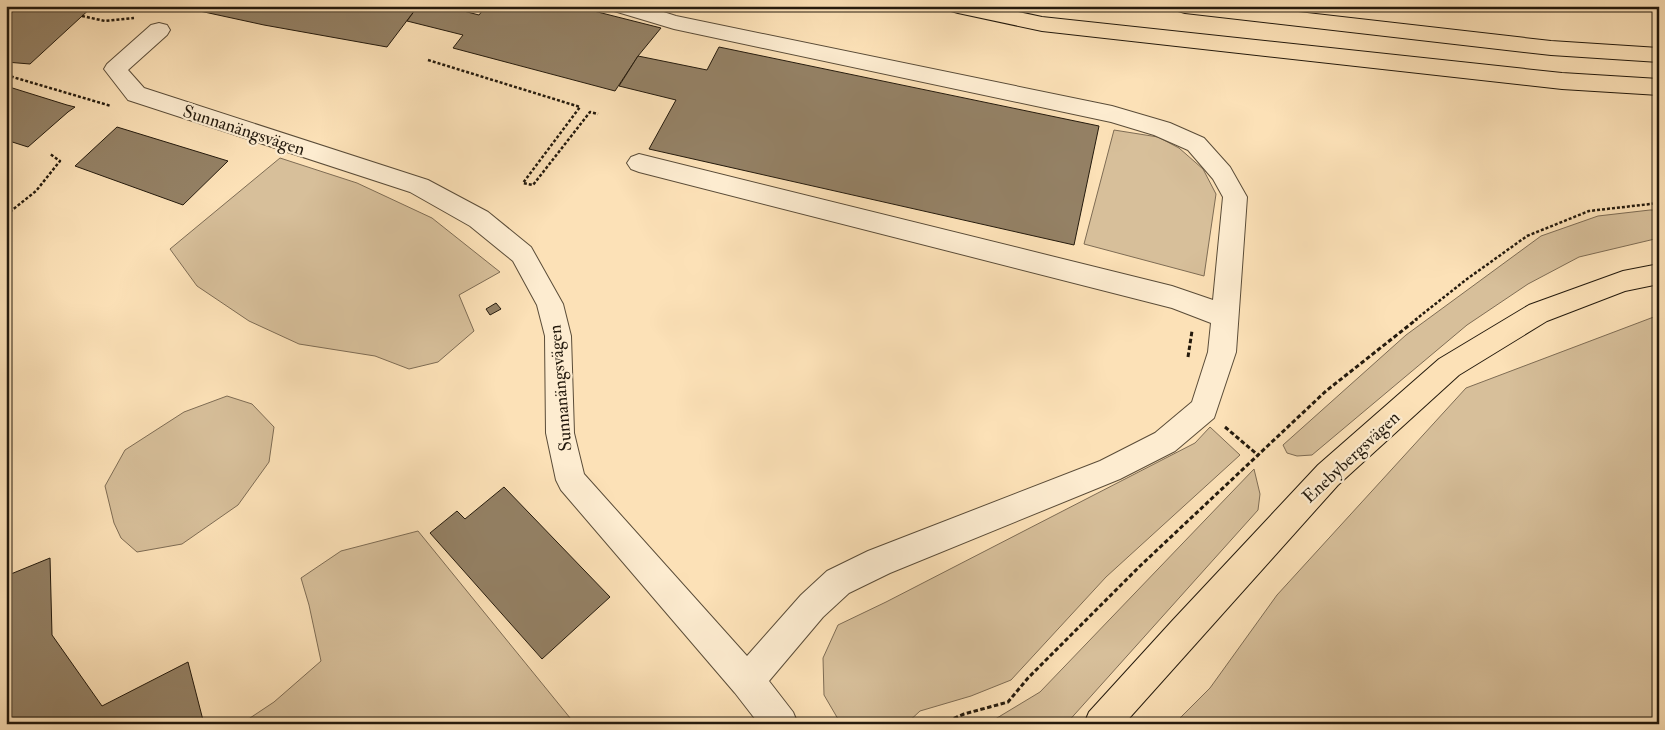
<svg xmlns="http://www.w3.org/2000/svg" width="1665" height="730" viewBox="0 0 1665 730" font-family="'IM FELL Double Pica',serif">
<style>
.green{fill:#d7bf9a;stroke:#7e6c54}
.building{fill:#948165;stroke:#241a0d}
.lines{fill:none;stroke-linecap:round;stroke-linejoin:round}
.minor-casing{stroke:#5a4c38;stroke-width:2}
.major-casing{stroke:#241a0d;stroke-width:2}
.highway-casing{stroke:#241a0d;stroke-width:2}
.path-far1{stroke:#241a0d;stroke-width:2.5;stroke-dasharray:3 2;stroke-linecap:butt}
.path{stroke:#241a0d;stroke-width:3;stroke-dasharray:4.5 2.5;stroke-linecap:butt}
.minor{fill:#fdecd0;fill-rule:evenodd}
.major{fill:#fce1b7;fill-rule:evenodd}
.highway{fill:#fce1b7;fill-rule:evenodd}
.labels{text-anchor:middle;stroke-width:4.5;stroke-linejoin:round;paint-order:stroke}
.street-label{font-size:18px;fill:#241a0d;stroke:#fdecd0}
</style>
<rect width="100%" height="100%" fill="#fce1b7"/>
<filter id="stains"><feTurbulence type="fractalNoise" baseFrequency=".004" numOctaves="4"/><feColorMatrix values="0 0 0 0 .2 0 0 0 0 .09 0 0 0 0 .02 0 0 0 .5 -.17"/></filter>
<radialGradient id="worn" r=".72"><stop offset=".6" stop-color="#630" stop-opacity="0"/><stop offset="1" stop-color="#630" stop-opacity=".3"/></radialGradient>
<g class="green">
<path d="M1114 130 1158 137 1179 148 1203 169 1216 194 1204 276 1084 244Z"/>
<path d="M280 158 357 183 432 218 500 272 459 295 474 331 438 362 409 369 375 356 299 344 249 321 197 286 170 249Z"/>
<path d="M1650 210H1659V238L1579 257 1528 284 1467 325 1312 455 1297 456 1287 453 1283 445 1406 335 1541 236 1598 216Z"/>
<path d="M1659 315V724H1174L1210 688 1277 595 1466 388Z"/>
<path d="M227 396 252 404 274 427 269 462 238 505 182 544 137 552 121 538 114 523 105 486 125 450 184 412Z"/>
<path d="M1210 427 1240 455 1106 577 1011 680 971 696 920 711 906 724H844L838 719 824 695 823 658 838 625 886 602 1195 443Z"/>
<path d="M1254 469 1260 494 1258 510 1066 724H987L1040 692Z"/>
<path d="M418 531 575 724H241L274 702 321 661 309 605 301 578 341 551Z"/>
</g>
<g class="building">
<path d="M6 6H93L30 64 6 62Z"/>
<path d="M198 6H418L387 47 264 25 195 10Z"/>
<path d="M418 6H444L479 15 486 6H574L661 28 638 56 615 91 453 48 463 35 407 21Z"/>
<path d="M719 47 1099 126 1074 245 649 149 676 100 619 86 638 56 707 70Z"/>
<path d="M6 86 67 105 75 107 68 112 28 147 6 140Z"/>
<path d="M117 127 228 161 183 205 75 166Z"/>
<path d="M496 303 501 309 490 315 486 309Z"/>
<path d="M504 487 610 597 542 659 430 533 457 511 465 519Z"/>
<path d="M50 558 52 635 102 706 188 662 204 724H6V576Z"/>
</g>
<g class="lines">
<g class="minor-casing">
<path id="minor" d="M611 6H645L676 16 1112 106 1170 123 1204 138 1230 167 1247 197 1236 352 1214 418 1175 451 1120 479 890 573 849 593 823 617 769 681 793 712 798 724H759L735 693 561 490 556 480 546 433 545 336 537 305 513 261 470 226 410 192 128 100 104 69 107 64 151 25 159 23 167 25 170 30 167 35 128 70 144 88 428 180 488 212 531 247 563 304 571 336 574 433 584 474 747 656 801 595 827 571 868 551 1100 461 1155 433 1192 402 1208 352 1211 323 1172 308 639 172 631 169 627 163 631 157 639 154 1172 286 1213 300 1223 197 1213 179 1188 150 1154 135 1111 122 674 29 614 11Z"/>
</g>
<g class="major-casing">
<path id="major" d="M1659 264V284L1625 291 1547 321 1459 375 1338 485 1124 724H1084L1089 712 1172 621 1318 465 1439 359 1529 305 1623 271Z"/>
</g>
<g class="highway-casing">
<g id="highway">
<path d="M948 6H991L1042 17 1562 73 1659 79V95L1562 89 1042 31 958 13 951 11Z"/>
<path d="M1175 6H1247L1551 41 1659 48V62L1551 55 1185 13 1178 11Z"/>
</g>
</g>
<g class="path-far1">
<path d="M82 16 105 21 134 18"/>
<path d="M428 60 580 107 523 183 533 185 590 112 598 114"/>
<path d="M6 75 111 106"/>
<path d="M6 215 36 191 60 161 50 154"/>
<path d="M1415 320 1467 279 1527 236 1589 211 1659 203"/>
</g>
<g class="path">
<path d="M1188 357 1192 331"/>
<path d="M1225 427 1259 456"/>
<path d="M941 724 964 714 1008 702 1028 678 1140 566 1326 391 1417 319"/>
</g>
<use href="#minor" class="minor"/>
<use href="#major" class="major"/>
<use href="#highway" class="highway"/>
</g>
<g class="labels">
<g class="street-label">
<text transform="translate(244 130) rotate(18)" y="6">Sunnanängsvägen</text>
<text transform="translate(560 388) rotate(-95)" y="6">Sunnanängsvägen</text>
<text transform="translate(1351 457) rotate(-43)" y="6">Enebybergsvägen</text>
</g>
</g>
<rect width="1665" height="730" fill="none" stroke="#fce1b7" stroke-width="25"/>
<rect x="8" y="8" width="1650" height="715" fill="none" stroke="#241a0d" stroke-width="2.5"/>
<rect x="12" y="12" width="1640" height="705" fill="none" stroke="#241a0d"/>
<rect width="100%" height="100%" filter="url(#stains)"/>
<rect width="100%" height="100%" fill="url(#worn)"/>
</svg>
